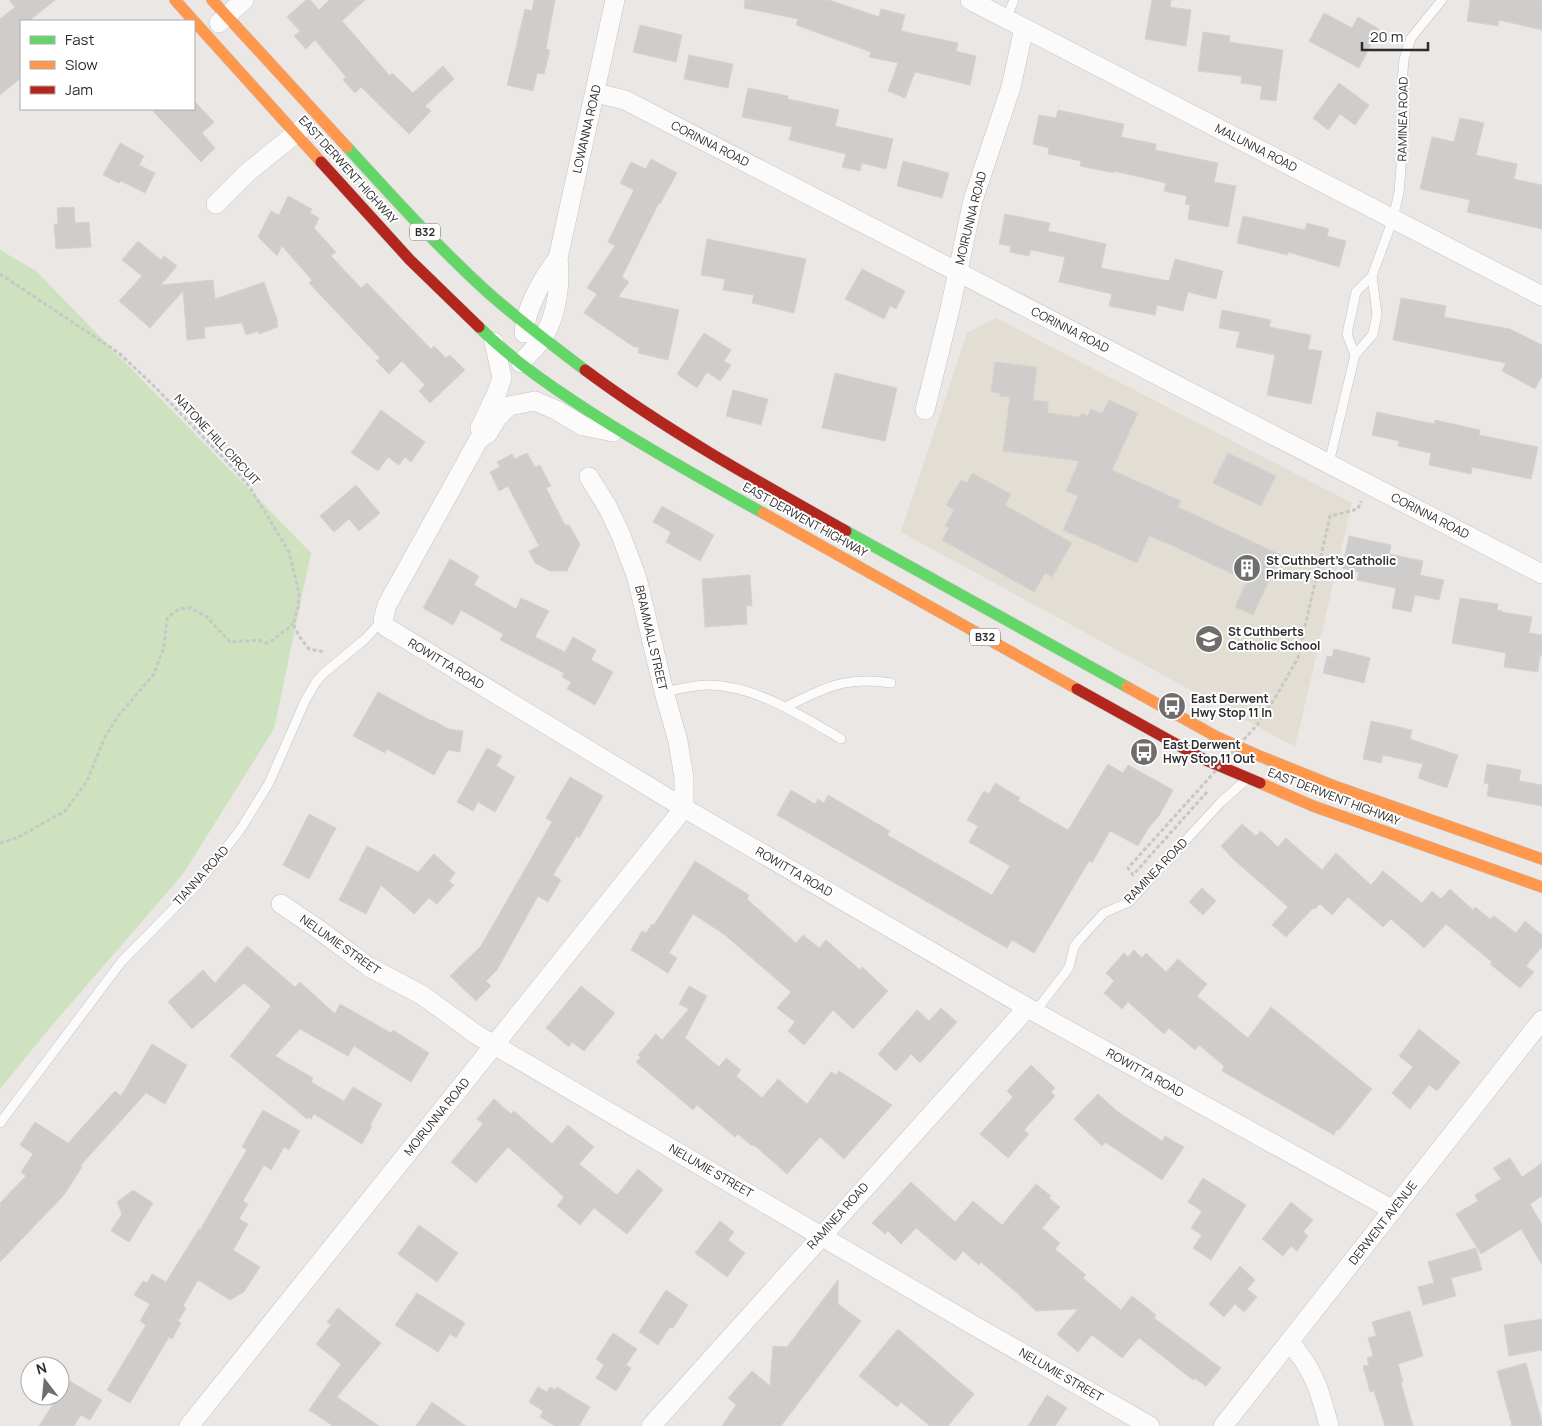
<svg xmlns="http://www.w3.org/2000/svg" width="1542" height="1426" viewBox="0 0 1542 1426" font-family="Manrope,sans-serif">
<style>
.education{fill:#e3ded3}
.green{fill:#cee2c0}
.building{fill:#cfcdcb;stroke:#d5d3d0}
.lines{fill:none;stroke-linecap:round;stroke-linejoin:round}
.lane-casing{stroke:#c4c3c3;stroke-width:10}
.street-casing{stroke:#c4c3c3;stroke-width:20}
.fast-casing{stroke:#c6c4c3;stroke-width:12}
.slow-casing{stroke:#c6c4c3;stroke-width:12}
.jam-casing{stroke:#c6c4c3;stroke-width:12}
.path{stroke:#c7c7c7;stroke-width:3;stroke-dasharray:4 2.5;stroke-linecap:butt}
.lane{stroke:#fcfbfb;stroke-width:9}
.street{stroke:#fcfbfb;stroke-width:19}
.fast{stroke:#63d668;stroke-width:11}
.slow{stroke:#ff974d;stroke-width:11}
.jam{stroke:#b3261e;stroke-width:11}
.path-bridge{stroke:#c7c7c7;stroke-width:3;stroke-dasharray:4 2.5;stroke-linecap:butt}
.labels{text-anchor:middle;stroke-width:4;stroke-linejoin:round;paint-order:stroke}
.shield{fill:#fff;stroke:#6c6c6c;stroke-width:1}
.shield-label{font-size:11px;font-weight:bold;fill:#2d2d2d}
.street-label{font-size:12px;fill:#2d2d2d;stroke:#fff}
.poi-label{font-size:12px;font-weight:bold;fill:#2d2d2d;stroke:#fff;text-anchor:start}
</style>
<rect width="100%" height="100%" fill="#eae7e4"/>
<path class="education" d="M996 318 1352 503 1295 747 901 532 967 333Z"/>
<path class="green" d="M0 250 36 271 311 553 274 729 183 874 49 1029 0 1089Z"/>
<g class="building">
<path d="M9 0H55L29 21H21V78L0 95V19L15 7Z"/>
<path d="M306 0H310L319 10 329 0H365L342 21 390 76 392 73 413 93 443 66 454 79 425 106 431 111 409 134 361 87 355 93 343 80 346 77 315 40 306 49 294 36 300 31 287 17Z"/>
<path d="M534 0H555L546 49 550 50 544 74 537 73 533 91 507 85 525 9 532 11Z"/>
<path d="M745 0H829L879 17 881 9 905 15 901 31 958 43 956 51 976 56 970 85 915 72 905 98 888 91 898 63 869 57 871 52 796 25 798 19 744 8Z"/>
<path d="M1152 0H1171L1170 7 1191 10 1186 46 1145 39Z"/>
<path d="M1470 0H1542V30L1499 20 1498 26 1467 21Z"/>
<path d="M1324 13 1352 28 1358 17 1379 29 1359 68 1309 41Z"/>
<path d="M640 25 682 35 676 62 633 52Z"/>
<path d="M1203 32 1230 36 1229 42 1283 50 1276 101 1260 99 1262 86 1241 83 1242 76 1198 71Z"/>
<path d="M689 55 733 64 728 88 684 79Z"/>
<path d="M1339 83 1369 105 1355 125 1340 114 1328 130 1313 118Z"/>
<path d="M748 88 788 96V99L839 110 835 126 893 139 886 169 862 163 860 171 842 167 846 154 789 140 792 127 742 117Z"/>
<path d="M195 102 214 122 202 133 215 148 201 162 151 109H194Z"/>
<path d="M1058 110 1124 124 1121 137 1156 144 1155 150 1218 163 1214 182 1236 186 1228 227 1188 219 1190 205 1185 204 1187 196 1164 191 1166 183 1114 171V173L1080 166 1081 161 1048 154 1049 148 1033 144 1039 115 1056 118Z"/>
<path d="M1460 118 1484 123 1476 155 1517 164 1514 179 1542 185V229L1467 212 1470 200 1420 189 1432 137 1454 142Z"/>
<path d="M120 143 144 156 139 165 155 173 145 193 121 181 119 183 103 175Z"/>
<path d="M651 159 677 173 660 204 659 203 622 277 629 282 618 297 679 310 668 360 638 353 639 347H634L584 313 597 294 587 288 615 246 608 242 634 190 620 183 631 162 646 169Z"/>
<path d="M903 161 949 173 942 198 897 186Z"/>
<path d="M288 196 312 209 310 213 319 218 314 228 336 252 331 256 361 288 367 283 431 349 434 346 446 358 450 355 465 370 430 403 419 391 425 385 402 361 389 374 376 361 380 358 309 283 312 280 282 246 277 256 258 237 271 211 279 215Z"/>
<path d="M74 207 75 223 89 222 91 247 56 249 54 224H58L57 208Z"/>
<path d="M1005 214 1050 223 1048 231 1106 244 1101 268 1169 281 1175 259 1223 271 1216 299 1188 292 1183 311 1157 305 1155 315 1109 306 1112 294 1059 282 1065 257 1031 250 1029 256 1010 252 1011 246 999 244Z"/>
<path d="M1243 216 1305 230 1307 223 1329 229 1327 236 1346 241 1339 267 1288 252V255L1237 243Z"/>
<path d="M707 239 806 259 794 313 752 303 754 295 723 290 725 279 701 275Z"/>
<path d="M138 241 161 260 164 256 177 266 161 285 213 280 215 299 264 282 278 322H276L278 327 259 334 258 331 246 335 242 323 204 327 205 338 187 340 183 291 150 328 119 301 142 276 122 260Z"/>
<path d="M862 269 905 291 896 309 890 306 884 319 845 299Z"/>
<path d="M1401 298 1446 306 1444 317 1510 329 1542 345V376L1535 389 1502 371 1506 363 1393 340Z"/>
<path d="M1222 310 1271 320 1269 327 1311 335 1308 349 1322 351 1311 404 1267 395 1275 355 1236 347 1240 332 1219 328Z"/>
<path d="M704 333 731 350 724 361 731 365 720 381 707 372 697 388 677 374Z"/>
<path d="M995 362 1037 367 1033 400 1048 402V413L1080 417 1082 413 1088 416 1091 409 1102 414 1109 400 1138 413 1112 470 1181 501 1178 507 1281 555 1253 615 1235 607 1247 581 1169 544 1149 536 1137 563 1063 530 1078 496 1066 491 1079 461 1003 451 1010 397 1000 396V393L991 392Z"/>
<path d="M835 373 897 388 885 441 822 428Z"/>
<path d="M733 390 768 399 761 425 726 416Z"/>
<path d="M381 410 425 442 411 462 405 457 399 465 388 457 378 471 351 453Z"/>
<path d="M1377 412 1434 424 1435 420 1480 430 1479 435 1538 447 1531 479 1472 467 1471 474 1429 465 1431 453 1398 446 1399 441 1372 435Z"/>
<path d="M527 453 535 467 540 465 551 486 546 488 565 525H569L580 544 567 571H550L535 563 529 551 539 546 508 486 499 491 490 472 500 467 497 462 512 454 515 459Z"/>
<path d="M1228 453 1276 476 1261 506 1213 483Z"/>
<path d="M972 473 1011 494 1005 505 1072 543 1052 577 1045 573 1034 592 942 540 949 528 945 526 954 510 946 505 961 480 967 483Z"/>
<path d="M356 485 380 513 359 531 349 519 334 532 320 516Z"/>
<path d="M662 506 714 535 700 561 666 542 671 532 653 522Z"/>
<path d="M1349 536 1391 545 1389 554 1423 561 1420 575 1444 580 1439 600 1415 595 1411 612 1392 608 1396 588 1357 580 1359 572 1342 568Z"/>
<path d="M450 559 479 576 474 585 516 609 521 598 549 611 535 637 565 652 573 637 596 650 591 660 613 672 595 705 567 689 571 682 562 677 564 673 500 640 503 634 461 610 453 625 423 608Z"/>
<path d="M750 575 752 606H746L747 624 705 627 702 579Z"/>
<path d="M1460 598 1498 604 1497 610 1502 611V612L1532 617 1529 633 1542 635V655H1540L1538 672 1504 667 1506 653 1452 643Z"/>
<path d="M1334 649 1370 658 1364 683 1323 673 1327 656 1332 657Z"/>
<path d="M378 692 432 721 433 720 448 729 463 731 460 752 448 750 434 775 387 749 385 753 353 736Z"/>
<path d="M1371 721 1412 730 1410 739 1458 755 1447 788 1418 778 1423 764 1383 755 1381 763 1363 759Z"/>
<path d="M487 748 502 756 496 766 515 777 495 812 478 802 473 811 457 802Z"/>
<path d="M1108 764 1123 773 1128 765 1173 790 1159 816 1149 827 1138 846 1110 831 1092 863 1089 861 1034 953 1012 940 1007 948 777 815 791 790 815 804 818 799 824 803 828 795 890 831 887 835 992 895 1010 866 969 842 978 826 967 820 984 791 989 794 995 783 1020 798 1018 801 1068 830Z"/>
<path d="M1487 764 1521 770 1519 781 1542 785V806L1487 796 1489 784 1484 783Z"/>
<path d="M570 777 603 796 579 838 577 836 553 875 561 880 548 902 538 896 497 970 486 981 491 986 476 1001 450 976 481 946 552 822 546 818Z"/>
<path d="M309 814 336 828 309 879 283 865Z"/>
<path d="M1242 824 1256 836 1261 831 1278 847 1286 838 1322 870 1336 853 1371 885 1383 871 1422 903 1432 891 1441 899 1450 889 1473 910 1475 907 1490 919 1494 916 1516 933 1525 921 1542 935V947L1526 966 1534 972 1520 988 1490 964 1492 962 1446 924 1424 948 1391 919 1383 927 1348 897 1332 915 1320 904 1315 909 1313 908 1286 937 1272 925 1288 907 1234 860 1221 846Z"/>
<path d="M367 846 418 872 434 854 455 873 449 881 454 885 437 904 429 898 414 914 381 885 366 914 339 900Z"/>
<path d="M695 861 749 895 747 899 796 943 803 935 819 948 826 940 860 970 862 967 888 991 853 1029 833 1010 804 1045 788 1031 795 1022 777 1008 791 992 725 935 693 914 669 953 677 958 668 973 631 950 642 931 646 933 652 924 654 925Z"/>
<path d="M1202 888 1216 901 1203 915 1189 902Z"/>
<path d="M247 946 295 987 300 982 335 1014 340 1004 391 1033 393 1030 429 1053 411 1082 354 1046 348 1056 300 1029 275 1056 313 1078 311 1082 344 1101 353 1087 382 1104 370 1125 372 1126 362 1144 314 1114 311 1119 308 1117 307 1119 230 1056 271 1006 244 983 192 1029 168 1002 203 970 215 983Z"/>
<path d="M1134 950 1142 958 1146 953 1166 972 1178 959 1207 984 1197 996 1248 1038 1271 1007 1372 1089 1339 1130 1337 1129 1334 1135 1222 1071 1224 1066 1199 1045 1195 1050 1169 1028 1164 1034 1128 1002 1122 1009 1104 993 1114 981 1106 973 1124 953 1128 957Z"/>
<path d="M581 986 615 1013 584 1051 572 1042 569 1047 546 1028Z"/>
<path d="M689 986 707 996 685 1038 719 1067 726 1058 741 1070 736 1076 762 1098 778 1079 807 1104 831 1072 836 1075 839 1071 892 1105 844 1159 820 1137 787 1174 754 1145 752 1146 738 1134 735 1137 697 1105 693 1110 636 1062 641 1057 638 1055 656 1034 662 1040 689 1009 679 1004Z"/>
<path d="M941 1008 957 1022 920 1063 911 1054 896 1071 878 1054 917 1010 929 1021Z"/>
<path d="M1419 1029 1460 1062 1437 1091 1429 1085 1410 1109 1392 1093 1413 1067 1399 1056Z"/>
<path d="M152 1044 187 1065 165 1104 146 1093 80 1166 82 1167 64 1195 0 1262V1203L26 1176 21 1172 33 1154 20 1145 35 1122 68 1143 115 1091 121 1096Z"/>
<path d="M1031 1065 1055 1088 1051 1092 1055 1096 1024 1130 1029 1134 1008 1158 980 1134 1013 1097 1007 1091Z"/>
<path d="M1098 1094 1118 1112 1162 1141 1165 1136 1184 1147 1162 1180 1105 1142 1102 1146 1074 1119Z"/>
<path d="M494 1099 511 1114 514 1111 552 1144 568 1125 594 1147 579 1164 617 1195 638 1169 663 1190 627 1234 594 1208 580 1225 557 1206 564 1197 508 1147 476 1183 451 1162 483 1124 477 1119Z"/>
<path d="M263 1110 300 1131 289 1150 284 1147 271 1170 264 1165 243 1201 248 1204 239 1219 248 1224 233 1250 260 1267 244 1292 230 1300 198 1280 183 1306 186 1308 179 1320 175 1319 181 1323 172 1339 169 1337 130 1403 107 1390 146 1325 140 1321 150 1304 134 1295 143 1281 147 1283 152 1274 166 1282 199 1229 200 1230 236 1168 247 1150 242 1147Z"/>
<path d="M1510 1158 1522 1177 1542 1163V1196L1530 1204 1542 1225V1265L1521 1229 1481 1254 1456 1214 1478 1201 1475 1195 1501 1179 1493 1168Z"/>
<path d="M1203 1178 1246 1205 1211 1260 1193 1248 1202 1235 1191 1228 1202 1211 1188 1202Z"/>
<path d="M911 1182 955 1222 973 1201 1002 1225 1036 1184 1051 1196 1049 1198 1060 1207 1042 1228 1060 1243 1055 1249 1086 1275 1083 1278 1121 1310 1132 1296 1156 1315 1154 1318 1221 1368 1206 1386 1194 1378 1193 1380 1139 1338 1122 1358 1092 1335 1078 1352 1057 1334 1078 1309 1036 1311 1017 1293 981 1262 979 1265 963 1251 955 1261 916 1228 901 1244 888 1231 885 1234 872 1223Z"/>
<path d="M133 1190 153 1203 129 1242 111 1231 122 1214 117 1202Z"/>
<path d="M1291 1202 1313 1220 1303 1232 1308 1236 1297 1251 1291 1246 1283 1256 1262 1239Z"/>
<path d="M720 1221 734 1232 728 1240 745 1253 727 1277 695 1253Z"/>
<path d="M419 1225 458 1253 437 1282 398 1254Z"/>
<path d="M1476 1248 1482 1270 1451 1278 1456 1296 1423 1305 1418 1287 1434 1283 1428 1262Z"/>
<path d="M1240 1266 1255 1280 1247 1289 1257 1297 1244 1312 1235 1304 1224 1317 1209 1304Z"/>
<path d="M838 1280V1304L861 1321 781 1426H722L736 1405 728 1398 752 1371 770 1386 773 1346 787 1347Z"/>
<path d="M666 1290 688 1305 673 1328 670 1327 658 1345 639 1332Z"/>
<path d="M417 1293 465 1323 456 1338 450 1334 438 1352 395 1325Z"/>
<path d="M338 1308 381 1343 337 1397 379 1426H333L309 1410 341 1364 316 1344 331 1325 327 1322Z"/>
<path d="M1410 1311 1423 1356 1398 1364 1403 1382 1401 1383 1413 1426H1385L1374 1391 1370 1392 1363 1366 1369 1365 1367 1358 1373 1356 1368 1338 1376 1336 1372 1322Z"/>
<path d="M1542 1319V1350L1509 1356 1504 1325Z"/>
<path d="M898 1329 974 1394 948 1426H930L901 1402 897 1407 859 1376Z"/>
<path d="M613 1333 637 1349 626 1365 631 1368 616 1391 596 1378 604 1365 596 1359Z"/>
<path d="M1526 1363 1542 1422V1426H1512L1497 1371Z"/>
<path d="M68 1380 102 1400 90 1420 81 1415 74 1426H39L58 1396H60V1393Z"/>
<path d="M538 1387 547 1392 550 1387 556 1390 557 1387 590 1407 579 1426H555L540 1417 543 1411 529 1402Z"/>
<path d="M1047 1395 1067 1408 1055 1426H1028Z"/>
<path d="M432 1402 466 1426H416Z"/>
</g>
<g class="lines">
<g class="lane-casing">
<g id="lane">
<path d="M1006 19 1014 0"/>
<path d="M1355 355 1373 334 1377 314 1372 276"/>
<path d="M1329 463 1355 355 1347 334 1356 292 1372 276 1393 219 1399 192 1405 119 1402 84 1404 59 1411 38 1442 0"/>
<path d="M664 692C679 689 694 685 710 685 756 686 802 716 841 739"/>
<path d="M786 707C825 687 847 676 891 683"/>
<path d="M1035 1012 1065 973 1069 967 1074 947 1080 939 1104 913 1129 902 1221 802 1246 780"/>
<path d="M0 1123 122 961 197 885 240 830 269 783 305 701 316 682 324 673 365 639 383 620"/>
</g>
</g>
<g class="street-casing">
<g id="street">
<path d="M970 0 1542 296"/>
<path d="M219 23 244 0"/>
<path d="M596 93 625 100 1542 574"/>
<path d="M216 204 247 173 305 126"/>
<path d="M524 333C526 307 543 278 558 258"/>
<path d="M521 363C528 354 538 346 544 336 557 314 561 283 558 258L615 0"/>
<path d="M925 410 950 309 973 200 1011 87 1024 28"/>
<path d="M480 428 496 395 502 378 494 342"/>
<path d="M613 432 583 426 556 410 535 401 509 406 497 418 488 433 479 439 387 605 383 620 386 627 684 808 1035 1012 1393 1210"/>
<path d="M281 904 318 929 369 967 422 995 477 1035 980 1329 1150 1426"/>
<path d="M1289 1342C1314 1369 1320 1391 1329 1426"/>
<path d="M189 1426 684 808V778L678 741 664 692 637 578 620 533 607 506 589 477"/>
<path d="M651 1426 1027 1008"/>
<path d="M1223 1426 1542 1020"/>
</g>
</g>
<g class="fast-casing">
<g id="fast">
<path d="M347 147C392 196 436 245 484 289 516 318 551 344 585 370"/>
<path d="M479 327C514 362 556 390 598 417 652 451 707 482 763 513"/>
<path d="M846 531 1127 687"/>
</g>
</g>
<g class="slow-casing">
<g id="slow">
<path d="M175 0 321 162"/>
<path d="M212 0 347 147"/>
<path d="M763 513 1077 689"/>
<path d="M1127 687 1217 737 1257 755 1337 787 1542 859"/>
<path d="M1260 783 1313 806 1542 887"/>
</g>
</g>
<g class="jam-casing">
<g id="jam">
<path d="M321 162 410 260 479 327"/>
<path d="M585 370C667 431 757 481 846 531"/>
<path d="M1077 689 1203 759 1260 783"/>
</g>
</g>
<g class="path">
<path d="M0 274 119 353 156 388 236 471 251 489 289 552 299 593 298 608 293 624 299 636 309 649 325 652"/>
<path d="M1275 698 1298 658 1330 516 1358 509 1361 501"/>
<path d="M0 843 17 838 65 811 77 795 87 781 105 737 118 716 154 674 164 647 167 619 173 613 179 609 190 608 206 616 230 642 259 640 266 643 273 640 293 624"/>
</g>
<use href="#lane" class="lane"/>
<use href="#street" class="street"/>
<use href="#fast" class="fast"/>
<use href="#slow" class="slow"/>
<use href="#jam" class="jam"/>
<path class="path-bridge" d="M1207 792 1133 875 1128 868 1257 725 1275 698"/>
</g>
<defs>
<g id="building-disc" transform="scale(1.4375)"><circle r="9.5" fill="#6f6e6d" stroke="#fff"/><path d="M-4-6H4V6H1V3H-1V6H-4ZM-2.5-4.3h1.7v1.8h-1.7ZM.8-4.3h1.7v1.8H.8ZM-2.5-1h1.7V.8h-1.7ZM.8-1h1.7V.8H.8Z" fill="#fff"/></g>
<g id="school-disc" transform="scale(1.4375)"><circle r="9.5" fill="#6f6e6d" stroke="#fff"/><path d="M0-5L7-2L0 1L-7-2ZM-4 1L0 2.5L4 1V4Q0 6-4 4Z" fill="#fff"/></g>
<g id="bus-disc" transform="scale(1.4375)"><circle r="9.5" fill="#6f6e6d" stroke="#fff"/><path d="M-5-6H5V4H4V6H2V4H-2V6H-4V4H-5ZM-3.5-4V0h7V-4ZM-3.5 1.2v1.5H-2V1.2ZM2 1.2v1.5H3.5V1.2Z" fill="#fff"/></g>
</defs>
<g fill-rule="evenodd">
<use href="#building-disc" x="1247" y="568"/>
<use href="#school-disc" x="1209" y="639"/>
<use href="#bus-disc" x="1172" y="706"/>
<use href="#bus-disc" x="1144" y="752"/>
</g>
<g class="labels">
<g class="shield">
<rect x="410" y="223.5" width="30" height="17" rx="4"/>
<rect x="970" y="628.5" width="30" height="17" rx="4"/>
</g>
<g class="shield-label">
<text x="425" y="236">B32</text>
<text x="985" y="641">B32</text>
</g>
<g class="street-label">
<text transform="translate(1403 119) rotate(-89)" y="4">RAMINEA ROAD</text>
<text transform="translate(587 129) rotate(-77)" y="4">LOWANNA ROAD</text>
<text transform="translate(710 144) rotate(27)" y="4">CORINNA ROAD</text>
<text transform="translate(1256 148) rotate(27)" y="4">MALUNNA ROAD</text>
<text transform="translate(348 170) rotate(48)" y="4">EAST DERWENT HIGHWAY</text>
<text transform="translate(971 218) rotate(-76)" y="4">MOIRUNNA ROAD</text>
<text transform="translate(1070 330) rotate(27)" y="4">CORINNA ROAD</text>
<text transform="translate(217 440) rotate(47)" y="4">NATONE HILL CIRCUIT</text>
<text transform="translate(1430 516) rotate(27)" y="4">CORINNA ROAD</text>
<text transform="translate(805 520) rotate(29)" y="4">EAST DERWENT HIGHWAY</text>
<text transform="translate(651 638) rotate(77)" y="4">BRAMMALL STREET</text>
<text transform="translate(446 664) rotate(31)" y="4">ROWITTA ROAD</text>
<text transform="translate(1334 797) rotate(21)" y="4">EAST DERWENT HIGHWAY</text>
<text transform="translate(1156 871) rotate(-46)" y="4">RAMINEA ROAD</text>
<text transform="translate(794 872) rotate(30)" y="4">ROWITTA ROAD</text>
<text transform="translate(201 876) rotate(-48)" y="4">TIANNA ROAD</text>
<text transform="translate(340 945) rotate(35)" y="4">NELUMIE STREET</text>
<text transform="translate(1145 1073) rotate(29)" y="4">ROWITTA ROAD</text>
<text transform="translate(437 1117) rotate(-51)" y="4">MOIRUNNA ROAD</text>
<text transform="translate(711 1171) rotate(30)" y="4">NELUMIE STREET</text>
<text transform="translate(838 1216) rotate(-48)" y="4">RAMINEA ROAD</text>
<text transform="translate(1383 1223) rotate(-52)" y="4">DERWENT AVENUE</text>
<text transform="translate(1061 1375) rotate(30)" y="4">NELUMIE STREET</text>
</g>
<g class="poi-label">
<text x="1266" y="565">St Cuthbert's Catholic<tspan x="1266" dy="14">Primary School</tspan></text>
<text x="1228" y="636">St Cuthberts<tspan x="1228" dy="14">Catholic School</tspan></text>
<text x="1191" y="703">East Derwent<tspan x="1191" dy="14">Hwy Stop 11 In</tspan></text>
<text x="1163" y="749">East Derwent<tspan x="1163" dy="14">Hwy Stop 11 Out</tspan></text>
</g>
</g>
<rect x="20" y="20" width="175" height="90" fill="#ffffff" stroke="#ababab"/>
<rect x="30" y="36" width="25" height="8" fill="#63d668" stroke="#ababab"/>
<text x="65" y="45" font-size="15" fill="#2d2d2d">Fast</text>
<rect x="30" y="61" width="25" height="8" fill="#ff974d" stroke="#ababab"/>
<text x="65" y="70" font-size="15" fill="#2d2d2d">Slow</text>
<rect x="30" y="86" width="25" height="8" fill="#b3261e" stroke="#ababab"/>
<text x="65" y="95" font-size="15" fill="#2d2d2d">Jam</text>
<g transform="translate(45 1381) rotate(344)"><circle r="24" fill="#ffffff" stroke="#ababab"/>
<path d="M0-4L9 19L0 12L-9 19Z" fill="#6f6e6d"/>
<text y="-8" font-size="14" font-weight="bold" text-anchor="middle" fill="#2d2d2d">N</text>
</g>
<path d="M1362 42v8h66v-8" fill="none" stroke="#2d2d2d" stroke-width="2.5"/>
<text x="1370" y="42" font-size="15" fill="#2d2d2d" stroke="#ffffff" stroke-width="4" paint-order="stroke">20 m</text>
</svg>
